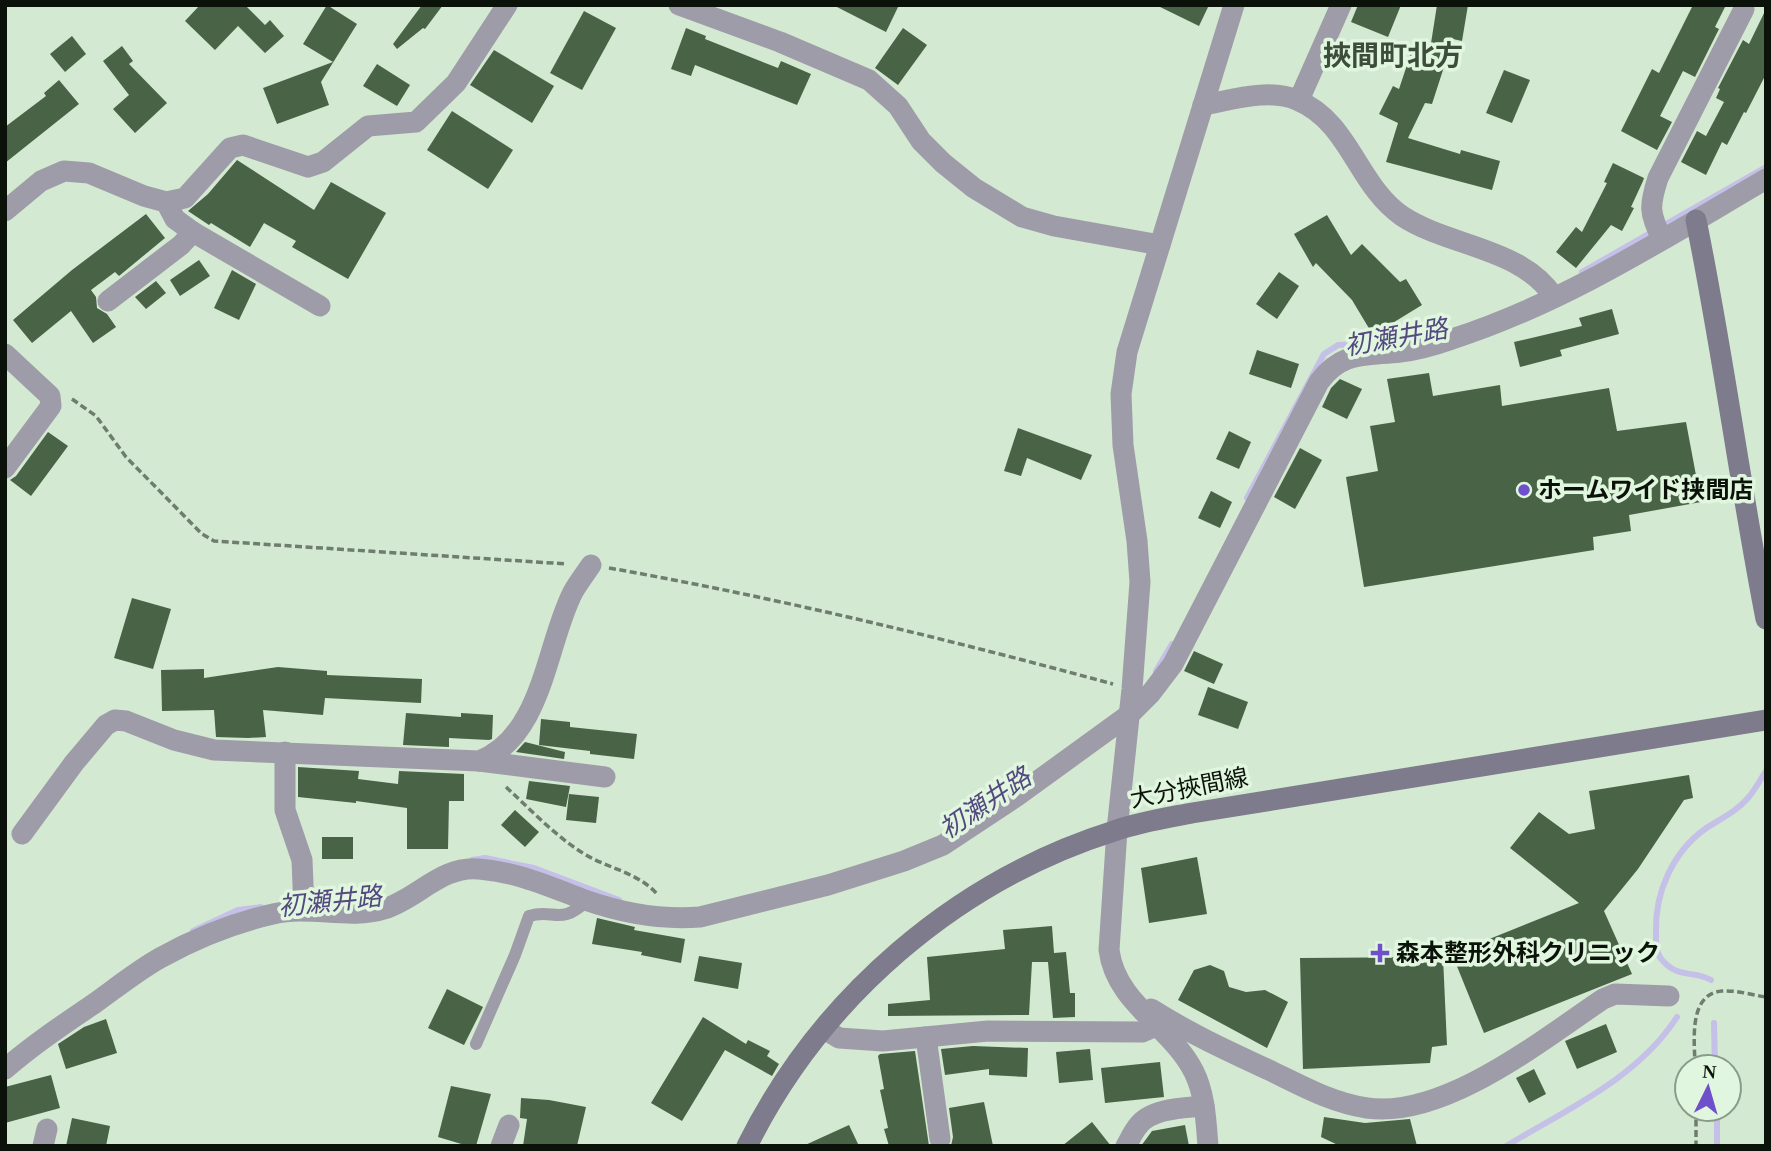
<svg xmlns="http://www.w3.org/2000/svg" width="1771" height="1151" viewBox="0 0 1771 1151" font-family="'Times New Roman','Noto Sans JP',serif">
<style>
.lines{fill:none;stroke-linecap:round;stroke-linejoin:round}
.stream{stroke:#c5c0e8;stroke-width:6}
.building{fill:#486346}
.path{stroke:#6e7d6d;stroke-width:3.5;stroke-dasharray:7 3.5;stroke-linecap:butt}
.lane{stroke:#9e9ca8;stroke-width:12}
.street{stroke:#9e9ca8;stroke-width:21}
.secondary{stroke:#7d7b8c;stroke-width:21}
.poi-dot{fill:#7050ca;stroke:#e0f6de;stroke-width:2.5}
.labels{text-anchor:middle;stroke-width:7;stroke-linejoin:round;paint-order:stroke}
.poi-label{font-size:24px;font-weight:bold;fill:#0b120a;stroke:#e0f6de;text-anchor:start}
.street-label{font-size:24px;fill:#0b120a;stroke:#e0f6de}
.water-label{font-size:26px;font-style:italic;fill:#53497f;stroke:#e0f6de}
.quarter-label{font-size:28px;font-weight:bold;fill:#3c4d3a;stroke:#e0f6de}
</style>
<rect width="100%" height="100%" fill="#d3e9d1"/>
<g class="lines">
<g class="stream">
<polyline points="1582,272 1766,167"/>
<polyline points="1247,498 1324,354 1338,345 1402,341"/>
<polyline points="1156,671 1172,644"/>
<polyline points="472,860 485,858 534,868 619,900"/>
<polyline points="193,931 238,910 261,907"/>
<path d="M1711 980C1694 970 1679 979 1663 961 1655 953 1656 942 1656 931 1655 892 1673 852 1705 829 1720 819 1736 812 1748 798 1755 790 1760 780 1766 771"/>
<polyline points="1714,1023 1715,1067"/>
<polyline points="1717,1109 1717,1146"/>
<path d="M1506 1146C1566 1110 1638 1078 1677 1017"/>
</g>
</g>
<g class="building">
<polygon points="200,5 245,5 265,25 270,20 284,36 265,53 238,26 215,50 185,21"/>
<polygon points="327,5 357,24 321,82 329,105 277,124 263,88 333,62 303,44"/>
<polygon points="422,5 443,5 425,29 423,28 397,49 393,44"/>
<polygon points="833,5 899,5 886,32"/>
<polygon points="1156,5 1209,5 1199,26"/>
<polygon points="1358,5 1401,5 1388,37 1351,22"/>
<polygon points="1437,5 1468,5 1462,41 1453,39 1432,104 1425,103 1408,138 1460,154 1461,150 1500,161 1492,190 1386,162 1398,123 1379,114 1393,86 1399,89 1412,50 1429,56"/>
<polygon points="1693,5 1726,5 1715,27 1719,29 1695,77 1683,71 1660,116 1672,122 1657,150 1621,131 1652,69 1659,73"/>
<polygon points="1766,9 1766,74 1746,113 1744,112 1727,145 1722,142 1706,175 1681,162 1697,131 1706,136 1724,102 1716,98 1720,89 1718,88 1743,40 1749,44"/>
<polygon points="584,11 616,28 582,90 550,73"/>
<polygon points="686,28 706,36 705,39 778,68 781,61 811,74 797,105 695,65 691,76 671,69"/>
<polygon points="903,28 927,45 898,85 875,68"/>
<polygon points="72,36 86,54 65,72 50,54"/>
<polygon points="122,46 133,61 129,64 167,103 135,133 113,109 129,95 103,61"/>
<polygon points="494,50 554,86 532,123 470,85"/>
<polygon points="377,64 410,85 397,106 363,86"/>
<polygon points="1504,70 1530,80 1512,123 1486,113"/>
<polygon points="59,80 79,104 5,163 5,127 46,96 44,93"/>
<polygon points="452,111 513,150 488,189 427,150"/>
<polygon points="237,160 314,210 331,182 386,213 348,279 292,247 296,241 264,223 250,247 211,223 209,225 188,211 208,194"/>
<polygon points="1613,163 1644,178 1643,181 1631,207 1634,208 1622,231 1611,225 1576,268 1556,252 1576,227 1582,232 1607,183 1604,182"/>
<polygon points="146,214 165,238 119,276 115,272 91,290 96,297 97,308 107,314 116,327 93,343 71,311 32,343 13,320 72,270"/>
<polygon points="1327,215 1351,255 1362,244 1400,282 1406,279 1422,305 1373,335 1352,300 1316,263 1313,267 1294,234"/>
<polygon points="199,260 210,276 180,296 170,280"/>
<polygon points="232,270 256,284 239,320 214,308"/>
<polygon points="1279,272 1299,286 1277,319 1256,304"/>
<polygon points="156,281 166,293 146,309 135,297"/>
<polygon points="1612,309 1619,334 1560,350 1562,356 1520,367 1514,342 1582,326 1579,318"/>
<polygon points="1257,350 1299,364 1291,388 1249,374"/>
<polygon points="1429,373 1433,396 1500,385 1502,406 1609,388 1617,431 1686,422 1701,502 1629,515 1631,531 1593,537 1594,550 1364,587 1346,477 1378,471 1370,426 1395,422 1387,379"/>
<polygon points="1340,379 1362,389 1347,419 1322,407 1331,388"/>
<polygon points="1018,428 1092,455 1081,480 1027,458 1021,476 1004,471"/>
<polygon points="1229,431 1251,442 1239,469 1216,459"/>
<polygon points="48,432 68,446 31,496 10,480 16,476"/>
<polygon points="1300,448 1322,460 1295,509 1274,497"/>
<polygon points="1211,491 1232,502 1220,528 1198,518"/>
<polygon points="132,598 171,609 153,669 114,658"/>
<polygon points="1194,651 1223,664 1214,684 1184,671"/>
<polygon points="278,667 327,671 327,675 422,679 421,703 325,698 323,715 263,710 266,737 248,738 216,737 214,710 162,711 161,670 204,669 204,678"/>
<polygon points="1208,687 1248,702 1238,729 1198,715"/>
<polygon points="406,713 461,717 461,713 493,715 492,739 489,740 449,738 449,747 403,745"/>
<polygon points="541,719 570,722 570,727 637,734 634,759 590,754 590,751 539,745"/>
<polygon points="525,742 565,752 564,759 516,752"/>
<polygon points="298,767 359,771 358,779 398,784 399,771 464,774 464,801 449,801 448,849 407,849 407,808 356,801 356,803 298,797"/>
<polygon points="1689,775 1693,798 1684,800 1638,869 1604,911 1632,974 1484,1033 1452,954 1579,903 1510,848 1539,812 1569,834 1595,829 1589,791"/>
<polygon points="529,781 570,786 566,807 526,799"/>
<polygon points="569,794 599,797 596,823 566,820"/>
<polygon points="515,810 539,832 525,847 501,825"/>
<rect x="322" y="837" width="31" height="22"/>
<polygon points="1197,857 1207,914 1149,923 1141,868"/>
<polygon points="597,918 635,927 634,930 685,939 681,963 641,955 642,952 592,944"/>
<polygon points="1052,926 1054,953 1066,952 1070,993 1075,993 1075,1017 1053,1018 1048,962 1032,962 1029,1015 888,1016 888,1004 930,1000 927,957 1005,949 1003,930"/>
<polygon points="699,956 742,963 738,989 694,981"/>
<polygon points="1443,957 1447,1045 1432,1047 1430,1063 1303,1069 1300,958"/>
<polygon points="1210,965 1224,971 1229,987 1246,992 1265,990 1288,1002 1267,1048 1178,1000 1194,970"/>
<polygon points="447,989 483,1007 464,1045 428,1028"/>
<polygon points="703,1017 746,1044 748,1040 770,1051 767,1056 779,1064 772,1076 725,1050 682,1121 651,1103"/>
<polygon points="106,1019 117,1053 66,1069 58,1044 84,1027"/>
<polygon points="1606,1024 1617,1052 1577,1069 1565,1041"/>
<polygon points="973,1046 1028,1048 1027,1077 989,1075 989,1069 945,1075 941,1049"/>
<polygon points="1090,1049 1093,1080 1059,1083 1056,1052"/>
<polygon points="915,1051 929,1146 889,1146 884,1129 888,1128 880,1090 884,1089 878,1056 880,1054"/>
<polygon points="1160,1062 1164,1097 1105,1103 1101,1068"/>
<polygon points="1534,1069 1546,1094 1529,1103 1516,1078"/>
<polygon points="51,1075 60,1108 5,1123 5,1087"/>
<polygon points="451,1086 491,1094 476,1146 468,1146 438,1137"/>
<polygon points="521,1098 549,1100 586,1107 577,1146 523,1146 527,1119 520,1118"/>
<polygon points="984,1102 993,1146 951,1146 953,1137 949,1108"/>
<polygon points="1324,1117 1365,1123 1410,1119 1417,1146 1340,1146 1321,1137"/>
<polygon points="72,1118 110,1126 106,1146 66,1146"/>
<polygon points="1092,1122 1111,1146 1062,1146"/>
<polygon points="849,1125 859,1146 803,1146"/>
<polygon points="1185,1125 1189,1146 1141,1146 1152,1131"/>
</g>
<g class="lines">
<g class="path">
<polyline points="72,399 96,416 126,457 202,534 214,541 567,564"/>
<path d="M609 568C779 598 947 639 1113 684"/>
<path d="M506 787C531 810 556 837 586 855 610 869 639 873 658 895"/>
<path d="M1695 1067C1695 1044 1687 994 1722 991 1736 990 1752 995 1766 997"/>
<polyline points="1696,1109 1696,1146"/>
</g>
<path class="lane" d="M476 1044 515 955 529 916C555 908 559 927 588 900"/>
<g class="street">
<polyline points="679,5 780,42 869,80 898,106 921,141 943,163 974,188 1022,217 1054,226 1160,245"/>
<polyline points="1299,100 1341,5"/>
<path d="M1203 105C1232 100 1268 88 1297 100 1350 122 1357 185 1402 216 1449 247 1521 247 1554 297"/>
<polyline points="166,202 175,219 193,232 320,306"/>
<polyline points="5,211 41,181 64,171 89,173 144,196 166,202 185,198 230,148 243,145 308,167 323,162 368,126 416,122 456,83 507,5"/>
<path d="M1662 239C1649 213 1649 206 1658 178L1744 9"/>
<polyline points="108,301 181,245 193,232"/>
<polyline points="5,354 50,396 51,406 5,468"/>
<polyline points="285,752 285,810 302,860 304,910"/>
<polyline points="479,761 605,777"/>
<path d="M22 834 74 763 106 725 115 720 126 721 174 740 214 750 479 761C543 737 546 644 573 592 578 583 585 574 591 565"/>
<path d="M1151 1009C1189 1033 1228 1051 1269 1070 1300 1085 1332 1103 1367 1108 1444 1119 1542 1040 1603 999L1615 994 1669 996"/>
<polyline points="824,1029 839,1038 883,1041 988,1031 1142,1032 1156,1026"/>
<polyline points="926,1037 940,1139"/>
<path d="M5 1069C34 1044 64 1024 95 1003 116 988 137 971 160 958 196 938 233 923 273 914 310 905 348 920 384 909 417 899 442 865 479 869 518 872 550 887 585 900 622 913 661 920 700 917L828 885 904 861 943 845 1017 796 1130 714 1151 693 1173 664 1319 382C1342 351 1365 356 1400 352 1418 350 1435 345 1452 339 1564 303 1665 238 1766 179"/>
<polyline points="43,1146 47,1129"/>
<polyline points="501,1146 509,1125"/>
<path d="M1126 1146C1130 1139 1133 1132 1138 1126 1151 1108 1184 1108 1204 1106"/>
<path d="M1208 1146C1206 1121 1205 1094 1194 1072 1171 1026 1116 1004 1109 950L1117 830 1132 689 1140 582 1137 541 1123 445 1121 394 1127 352 1234 5"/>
</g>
<g class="secondary">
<path d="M1696 220C1723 352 1740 486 1766 619"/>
<path d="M747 1146C821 997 956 881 1114 831 1140 822 1166 818 1192 813L1766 720"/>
</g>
</g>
<g class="poi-dot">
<circle cx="1524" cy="490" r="7"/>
<path d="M1376.5 942.5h7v7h7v7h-7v7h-7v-7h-7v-7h7z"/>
</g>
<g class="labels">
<g class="poi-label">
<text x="1538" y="498">ホームワイド挟間店</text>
<text x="1396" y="961">森本整形外科クリニック</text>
</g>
<g class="street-label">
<text transform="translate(1189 788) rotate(-11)" y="8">大分挾間線</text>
</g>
<g class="water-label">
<text transform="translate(1396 337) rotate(-10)" y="9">初瀬井路</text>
<text transform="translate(985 803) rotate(-34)" y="9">初瀬井路</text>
<text transform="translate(330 901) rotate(-6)" y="9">初瀬井路</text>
</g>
<g class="quarter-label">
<text x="1393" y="65">挾間町北方</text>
</g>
</g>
<rect width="1771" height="1151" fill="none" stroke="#0b120a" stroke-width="14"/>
<g transform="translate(1708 1088) rotate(5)"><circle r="33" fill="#e0f6de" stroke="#8b9b89" stroke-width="2"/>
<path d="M0-5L12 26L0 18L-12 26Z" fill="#7050ca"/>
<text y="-10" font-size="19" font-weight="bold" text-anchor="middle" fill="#0b120a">N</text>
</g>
</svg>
